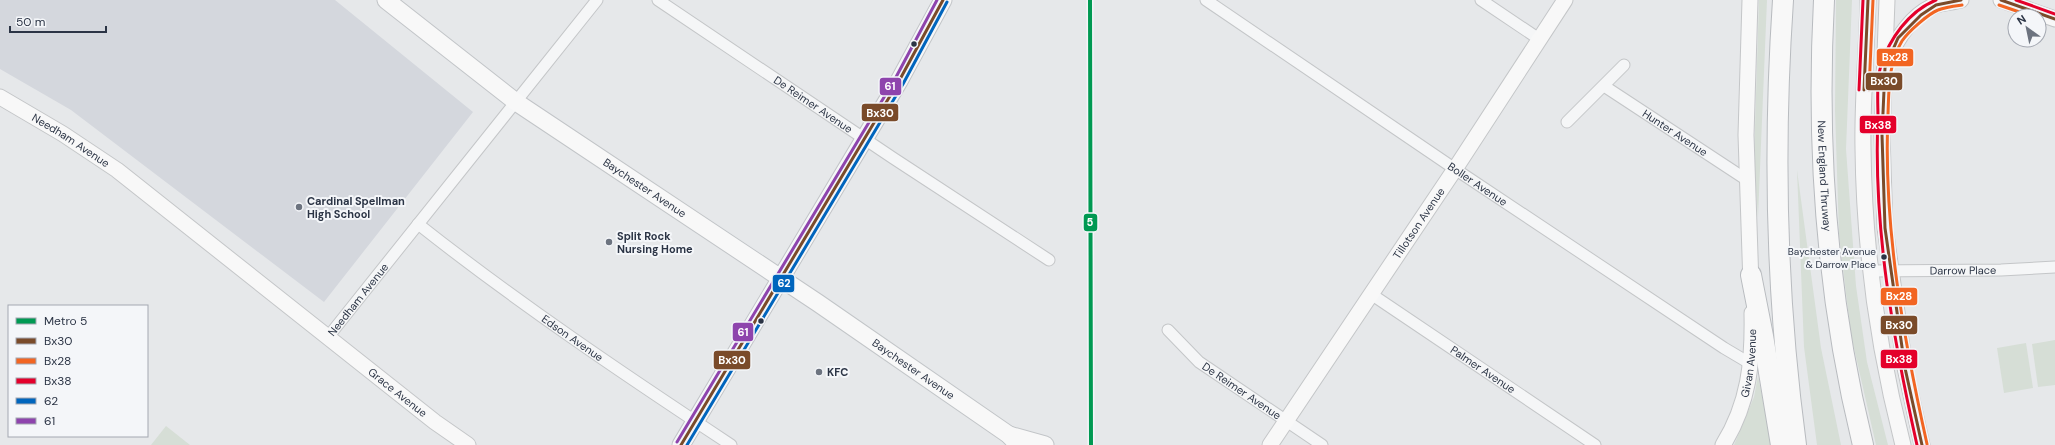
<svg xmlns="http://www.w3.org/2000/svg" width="2055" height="445" viewBox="0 0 2055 445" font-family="'DM Sans',sans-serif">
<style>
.built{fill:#d4d7dd}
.green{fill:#d6ded6}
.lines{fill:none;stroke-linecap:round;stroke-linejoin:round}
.street-casing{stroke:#c4c6c8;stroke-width:13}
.secondary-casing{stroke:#c4c6c8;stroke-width:17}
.primary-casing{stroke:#c2c5c8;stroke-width:19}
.highway-casing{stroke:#b8bbbf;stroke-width:22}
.street{stroke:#f5f6f7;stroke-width:11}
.secondary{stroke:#f8f8f8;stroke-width:15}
.primary{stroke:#f8f8f8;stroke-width:17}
.highway{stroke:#f8f8f8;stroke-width:20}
.bus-1-casing{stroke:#f4f6f9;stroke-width:6}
.bus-2-casing{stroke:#f4f6f9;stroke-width:6}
.bus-3-casing{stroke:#f4f6f9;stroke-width:6}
.bus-4-casing{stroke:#f4f6f9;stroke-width:6}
.bus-5-casing{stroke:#f4f6f9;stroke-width:6}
.bus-1{stroke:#7a4b2a;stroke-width:3}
.bus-2{stroke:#f26522;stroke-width:3}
.bus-3{stroke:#e4002b;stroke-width:3}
.bus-4{stroke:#0065bd;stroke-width:3}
.bus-5{stroke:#8e44ad;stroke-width:3}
.metro-1-casing{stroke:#f4f6f9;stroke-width:7}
.metro-1{stroke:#009952;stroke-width:4}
.bus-dot{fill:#2b3445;stroke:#f4f6f9;stroke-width:1.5}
.poi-dot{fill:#6c737f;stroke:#f4f6f9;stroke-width:1.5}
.labels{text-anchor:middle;stroke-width:4;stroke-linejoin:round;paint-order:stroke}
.bus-label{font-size:10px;fill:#2b3445;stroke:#f4f6f9;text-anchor:end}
.street-label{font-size:11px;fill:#2b3445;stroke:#f4f6f9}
.poi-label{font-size:11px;font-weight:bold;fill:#2b3445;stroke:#f4f6f9;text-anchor:start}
.line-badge{stroke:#f4f6f9;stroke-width:1.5}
.badge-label{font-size:11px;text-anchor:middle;font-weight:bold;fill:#fff}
</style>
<rect width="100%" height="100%" fill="#e6e8ea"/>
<polygon class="built" points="0,0 335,0 473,112 324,302 71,110 0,69"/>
<g class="green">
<polygon points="1759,0 1767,0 1758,217 1754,159"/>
<polygon points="1836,0 1852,0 1846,149 1856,286 1867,362 1888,445 1876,445 1851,335 1839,235 1835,110"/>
<polygon points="1797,170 1821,348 1841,445 1817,445 1804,347"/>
<polygon points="2055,340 2055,385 2038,387 2032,344"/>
<polygon points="2026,343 2033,388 2004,393 1997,348"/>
<polygon points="1758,376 1772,445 1734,445 1754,397"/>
<polygon points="166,426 190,445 151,445"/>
</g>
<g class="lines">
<g class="street-casing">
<g id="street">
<path id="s1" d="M658 0 893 158 1049 260"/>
<path id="s2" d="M1206 0 1455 169 1724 348 1751 364"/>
<polyline points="1481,0 1539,39"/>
<path id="s3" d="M1604 86 1747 180"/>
<polyline points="1567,122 1624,65"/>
<path id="s4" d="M418 224C518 303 625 375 731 445"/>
<path id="s5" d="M1870 271 2001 270 2055 267"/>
<path id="s6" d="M1371 294 1595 445"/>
<path id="s7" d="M1168 330 1199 362 1322 445"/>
<path id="s8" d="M328 337 597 0"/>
</g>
</g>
<g class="secondary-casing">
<g id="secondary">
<polyline points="1750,0 1746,135 1751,285"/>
<path d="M1868 0C1867 49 1862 99 1863 148 1864 249 1878 348 1903 445"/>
<polyline points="1887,0 1882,135 1885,228 1905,368 1922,445"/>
<polyline points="2001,0 2055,19"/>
<path d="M1888 60C1897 38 1913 13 1936 5 1944 3 1953 2 1961 0"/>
<path id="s9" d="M0 97 63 134 117 170 435 422 468 445"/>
<path id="s10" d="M1270 445 1455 169 1565 0"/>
<path id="s11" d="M1723 445C1749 403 1753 362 1752 313"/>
</g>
</g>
<g class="primary-casing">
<g id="primary">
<path id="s12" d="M386 0 516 102 818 303 1009 435 1018 445"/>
<polyline points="1009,435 1045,445"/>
<polyline points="681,445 899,81 943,0"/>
</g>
</g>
<g class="highway-casing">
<g id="highway">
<path d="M1783 0C1773 148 1776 297 1796 445"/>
<path id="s13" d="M1824 0C1816 150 1827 299 1863 445"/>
<polyline points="1751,275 1763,336 1781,445"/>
</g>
</g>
<use href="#street" class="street"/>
<use href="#secondary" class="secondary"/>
<use href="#primary" class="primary"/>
<use href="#highway" class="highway"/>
<g class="bus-1-casing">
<g id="bus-1">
<polyline points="2001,0 2055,19"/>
<polyline points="1864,90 1868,0"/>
<polyline points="681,445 899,81 943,0"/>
<polyline points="1922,445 1905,368 1885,228 1882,135 1885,68 1898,38 1921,15 1936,5 1961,0"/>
</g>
</g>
<g class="bus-2-casing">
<g id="bus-2">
<polyline points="1999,5 2031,16"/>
<polyline points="1869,90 1873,0"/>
<path d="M1927 444C1903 336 1883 225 1888 114 1889 89 1888 64 1902 41 1908 32 1928 14 1938 10 1945 7 1954 6 1962 5"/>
</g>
</g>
<g class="bus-3-casing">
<g id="bus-3">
<polyline points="2016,0 2055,14"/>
<polyline points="1859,90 1863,0"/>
<path d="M1917 445C1893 338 1873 227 1878 117 1878 103 1876 79 1881 66 1889 39 1909 11 1936 0"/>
</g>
</g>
<g class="bus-4-casing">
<polyline id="bus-4" points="687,445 903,84 947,2"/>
</g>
<g class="bus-5-casing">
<polyline id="bus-5" points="677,442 895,79 937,0"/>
</g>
<use href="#bus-1" class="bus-1"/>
<use href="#bus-2" class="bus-2"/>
<use href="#bus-3" class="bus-3"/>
<use href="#bus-4" class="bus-4"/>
<use href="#bus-5" class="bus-5"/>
<g class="metro-1-casing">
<polyline id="metro-1" points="1090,0 1091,445"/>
</g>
<use href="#metro-1" class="metro-1"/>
</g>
<g class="bus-dot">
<circle cx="914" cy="44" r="3.5"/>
<circle cx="1884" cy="257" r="3.5"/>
<circle cx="761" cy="321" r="3.5"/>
</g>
<g class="poi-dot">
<circle cx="299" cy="207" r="4"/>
<circle cx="609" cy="242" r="4"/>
<circle cx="819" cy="372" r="4"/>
</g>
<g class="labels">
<g class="bus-label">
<text x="1876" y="255">Baychester Avenue<tspan x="1876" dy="13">&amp; Darrow Place</tspan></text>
</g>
<g class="street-label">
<text dy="4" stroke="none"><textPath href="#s1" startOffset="187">De Reimer Avenue</textPath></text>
<text dy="4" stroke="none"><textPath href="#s3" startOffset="85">Hunter Avenue</textPath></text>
<text dy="4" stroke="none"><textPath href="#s9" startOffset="83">Needham Avenue</textPath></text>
<text dy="4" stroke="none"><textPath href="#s13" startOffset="176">New England Thruway</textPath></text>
<text dy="4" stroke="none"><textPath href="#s2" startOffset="328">Boller Avenue</textPath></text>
<text dy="4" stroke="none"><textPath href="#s12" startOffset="320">Baychester Avenue</textPath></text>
<text dy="4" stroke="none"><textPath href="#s10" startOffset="267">Tillotson Avenue</textPath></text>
<text dy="4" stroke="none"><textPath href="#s5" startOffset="93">Darrow Place</textPath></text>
<text dy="4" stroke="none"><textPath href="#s8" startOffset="48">Needham Avenue</textPath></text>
<text dy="4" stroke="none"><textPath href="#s4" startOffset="192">Edson Avenue</textPath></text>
<text dy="4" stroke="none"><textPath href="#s11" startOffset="87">Givan Avenue</textPath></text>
<text dy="4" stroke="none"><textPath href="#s12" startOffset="644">Baychester Avenue</textPath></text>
<text dy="4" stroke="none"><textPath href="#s6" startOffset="135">Palmer Avenue</textPath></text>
<text dy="4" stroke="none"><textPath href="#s7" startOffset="96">De Reimer Avenue</textPath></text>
<text dy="4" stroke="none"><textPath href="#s9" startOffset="496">Grace Avenue</textPath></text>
</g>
<g class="poi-label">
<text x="307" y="205">Cardinal Spellman<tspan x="307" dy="13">High School</tspan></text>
<text x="617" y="240">Split Rock<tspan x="617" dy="13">Nursing Home</tspan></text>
<text x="827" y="376">KFC</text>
</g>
</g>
<g class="line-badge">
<rect x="1876" y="48" width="38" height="19" rx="4" fill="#f26522"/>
<rect x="1865" y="72" width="38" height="19" rx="4" fill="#7a4b2a"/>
<rect x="879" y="77" width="23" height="19" rx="4" fill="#8e44ad"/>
<rect x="861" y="103" width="38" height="19" rx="4" fill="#7a4b2a"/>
<rect x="1859" y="115" width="38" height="19" rx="4" fill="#e4002b"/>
<rect x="1083" y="213" width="15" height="19" rx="4" fill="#009952"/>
<rect x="772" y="274" width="23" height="19" rx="4" fill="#0065bd"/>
<rect x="1880" y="287" width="38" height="19" rx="4" fill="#f26522"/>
<rect x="1880" y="315" width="38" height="20" rx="4" fill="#7a4b2a"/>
<rect x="732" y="322" width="22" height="20" rx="4" fill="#8e44ad"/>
<rect x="1880" y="349" width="38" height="20" rx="4" fill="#e4002b"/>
<rect x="713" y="350" width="38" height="20" rx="4" fill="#7a4b2a"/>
</g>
<g class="badge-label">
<text x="1895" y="61">Bx28</text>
<text x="1884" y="85">Bx30</text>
<text x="890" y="90">61</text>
<text x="880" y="117">Bx30</text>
<text x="1878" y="129">Bx38</text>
<text x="1090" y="226">5</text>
<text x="784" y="287">62</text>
<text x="1899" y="300">Bx28</text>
<text x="1899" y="329">Bx30</text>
<text x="743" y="336">61</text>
<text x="1899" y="363">Bx38</text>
<text x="732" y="364">Bx30</text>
</g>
<rect x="8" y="305" width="140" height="132" fill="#f4f6f9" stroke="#a4a8b1"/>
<rect x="16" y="318" width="20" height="6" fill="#009952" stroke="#a4a8b1"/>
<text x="44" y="325" font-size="12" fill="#2b3445">Metro 5</text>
<rect x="16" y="338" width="20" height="6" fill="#7a4b2a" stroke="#a4a8b1"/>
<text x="44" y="345" font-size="12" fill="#2b3445">Bx30</text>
<rect x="16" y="358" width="20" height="6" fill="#f26522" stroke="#a4a8b1"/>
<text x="44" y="365" font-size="12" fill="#2b3445">Bx28</text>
<rect x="16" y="378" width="20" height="6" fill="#e4002b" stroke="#a4a8b1"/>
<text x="44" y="385" font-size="12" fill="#2b3445">Bx38</text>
<rect x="16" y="398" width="20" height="6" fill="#0065bd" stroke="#a4a8b1"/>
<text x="44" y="405" font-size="12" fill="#2b3445">62</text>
<rect x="16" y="418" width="20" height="6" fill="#8e44ad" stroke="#a4a8b1"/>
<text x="44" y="425" font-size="12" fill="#2b3445">61</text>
<g transform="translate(2027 28) rotate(327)"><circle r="19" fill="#f4f6f9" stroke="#a4a8b1"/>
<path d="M0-3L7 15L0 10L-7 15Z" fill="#6c737f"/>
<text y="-6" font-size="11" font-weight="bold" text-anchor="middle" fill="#2b3445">N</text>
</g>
<path d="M10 26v6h96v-6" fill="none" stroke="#2b3445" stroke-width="2"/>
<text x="16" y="26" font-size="12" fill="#2b3445" stroke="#f4f6f9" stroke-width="3" paint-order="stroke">50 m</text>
</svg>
